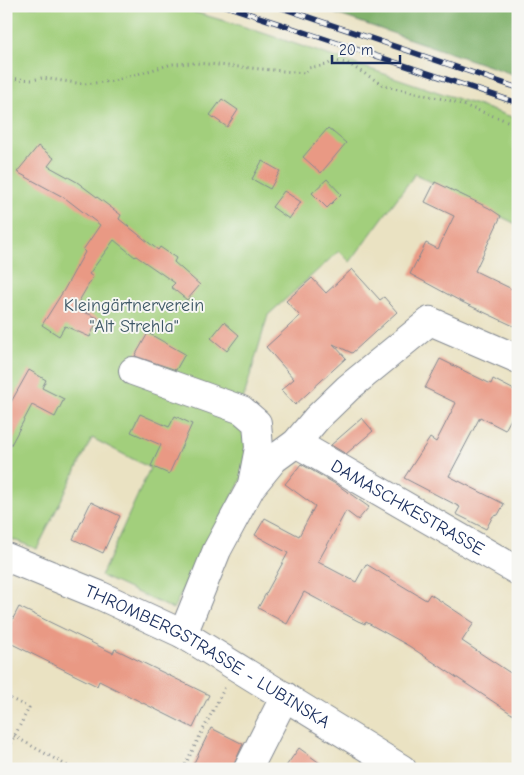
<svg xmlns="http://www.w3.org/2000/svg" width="524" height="775" viewBox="0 0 524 775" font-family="'Comic Neue',sans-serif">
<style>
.green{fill:#a2cf7c;stroke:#5e7f6d}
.forest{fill:#81b26c;stroke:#4e7065}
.building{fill:#e99984}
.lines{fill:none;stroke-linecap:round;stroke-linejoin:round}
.minor-casing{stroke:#828890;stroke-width:30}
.path{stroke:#828890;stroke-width:3;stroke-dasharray:1 4;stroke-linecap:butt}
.minor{stroke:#fff;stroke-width:28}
.rail-casing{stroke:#1b2f5e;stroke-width:5.5}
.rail{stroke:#f6f6f2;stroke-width:4;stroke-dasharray:11;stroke-linecap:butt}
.labels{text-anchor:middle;stroke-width:4;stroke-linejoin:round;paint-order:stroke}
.park-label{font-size:18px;fill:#3d5766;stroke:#f6f6f2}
.street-label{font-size:18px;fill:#1b2f5e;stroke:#f6f6f2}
</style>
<rect width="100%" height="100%" fill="#f6f6f2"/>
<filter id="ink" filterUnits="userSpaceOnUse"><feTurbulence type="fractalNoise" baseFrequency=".02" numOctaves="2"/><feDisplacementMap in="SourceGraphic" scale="10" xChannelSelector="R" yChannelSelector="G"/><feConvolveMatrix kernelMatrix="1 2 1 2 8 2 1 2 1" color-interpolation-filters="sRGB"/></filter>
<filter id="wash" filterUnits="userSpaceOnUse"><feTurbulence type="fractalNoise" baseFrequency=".0096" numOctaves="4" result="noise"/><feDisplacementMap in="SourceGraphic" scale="20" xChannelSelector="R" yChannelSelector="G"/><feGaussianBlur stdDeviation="1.12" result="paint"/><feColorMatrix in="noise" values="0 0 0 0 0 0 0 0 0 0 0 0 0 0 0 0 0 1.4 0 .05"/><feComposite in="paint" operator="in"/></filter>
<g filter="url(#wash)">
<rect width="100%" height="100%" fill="#eae2c2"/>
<polygon class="green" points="6,6 173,6 242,26 518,119 518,225 415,174 350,262 339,251 268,315 235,427 247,431 244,475 173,609 101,576 150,468 92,438 37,549 6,537"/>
<polygon class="forest" points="313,6 518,6 518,76"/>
<g id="blocks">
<g class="building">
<polygon points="222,99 238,110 227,127 210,115"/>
<polygon points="328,128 346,143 321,173 303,157"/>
<polygon points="38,146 54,158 48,166 77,182 121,215 119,219 158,250 160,247 176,258 174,262 200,285 187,300 171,287 175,283 136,256 135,257 114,240 89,274 93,277 75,308 98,318 90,337 65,326 59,336 42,325 64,290 85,252 83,250 100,225 65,198 17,172"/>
<polygon points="262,161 280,171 270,189 252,179"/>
<polygon points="327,179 341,194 327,208 312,193"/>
<polygon points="435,182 489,208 501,216 475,271 518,292 518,328 462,302 410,274 426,243 438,249 454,216 425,202"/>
<polygon points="284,191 301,202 289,219 272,207"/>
<polygon points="352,269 380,300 384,297 397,312 352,353 333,344 346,358 295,405 281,390 294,379 266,347 300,316 286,301 312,278 326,293"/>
<polygon points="224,322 239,335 227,351 211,338"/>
<polygon points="148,333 185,354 176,370 135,356"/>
<polygon points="440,359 491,384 493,379 518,392 518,406 505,430 480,417 449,476 504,504 498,515 493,516 486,529 456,514 460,507 404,478 430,438 436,442 456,403 425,388"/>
<polygon points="29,370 46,380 42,388 64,399 55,417 32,405 6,454 6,411"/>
<polygon points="140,414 169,427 175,416 192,424 169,474 151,466 161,445 131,432"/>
<polygon points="362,418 373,431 346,454 331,445"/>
<polygon points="301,464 339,486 369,507 358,520 346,511 318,562 356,582 366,564 426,600 430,594 474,623 462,641 518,678 518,718 409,646 366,622 365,624 358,621 304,592 287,624 258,608 288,553 255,535 265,518 299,536 315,506 285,484"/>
<polygon points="91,502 120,516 103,553 73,539"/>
<polygon points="19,607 113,653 115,649 209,695 193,728 99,681 97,686 6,641 6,632"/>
<polygon points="211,728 243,744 232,769 191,769"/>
<polygon points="299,748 328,769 284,769"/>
</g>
</g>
</g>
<g filter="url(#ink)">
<use href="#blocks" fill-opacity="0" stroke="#828890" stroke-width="1"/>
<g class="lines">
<g class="minor-casing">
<g id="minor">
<polyline points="133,371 242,410 257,423 259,448 252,484"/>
<path id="s1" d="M296 443 518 571"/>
<path id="s2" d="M6 557 99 595 183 634 402 769"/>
<polyline points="183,634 217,550 251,487 274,459 296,443 317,418 348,388 430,321 518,359"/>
<polyline points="248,769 285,696"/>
</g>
</g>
<g class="path">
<polyline points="6,78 32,80 42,78 84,84 114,81 172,64 196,63 305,73 308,68 327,65 333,61 347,63 385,86 452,101 510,122 518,122"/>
<polyline points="6,696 29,708 6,752"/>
<polyline points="14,736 73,769"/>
<polyline points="183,769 225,687"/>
</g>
<use href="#minor" class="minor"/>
<g class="rail-casing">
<g id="rail">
<polyline points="226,6 518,103"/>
<polyline points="276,6 518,88"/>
</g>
</g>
<use href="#rail" class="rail"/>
</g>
</g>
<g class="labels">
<g class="park-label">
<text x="134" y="311">Kleingärtnerverein<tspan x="134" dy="21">"Alt Strehla"</tspan></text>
</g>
<g class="street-label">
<text dy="6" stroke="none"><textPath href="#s1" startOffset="129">DAMASCHKESTRASSE</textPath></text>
<text dy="6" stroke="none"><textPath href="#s2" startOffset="225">THROMBERGSTRASSE - LUBINSKA</textPath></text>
</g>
</g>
<rect width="524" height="775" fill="none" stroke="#f6f6f2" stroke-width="25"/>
<path d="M332 55v8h68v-8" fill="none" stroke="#1b2f5e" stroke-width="2.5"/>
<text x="339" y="55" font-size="15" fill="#1b2f5e" stroke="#f6f6f2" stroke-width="4" paint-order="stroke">20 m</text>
</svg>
